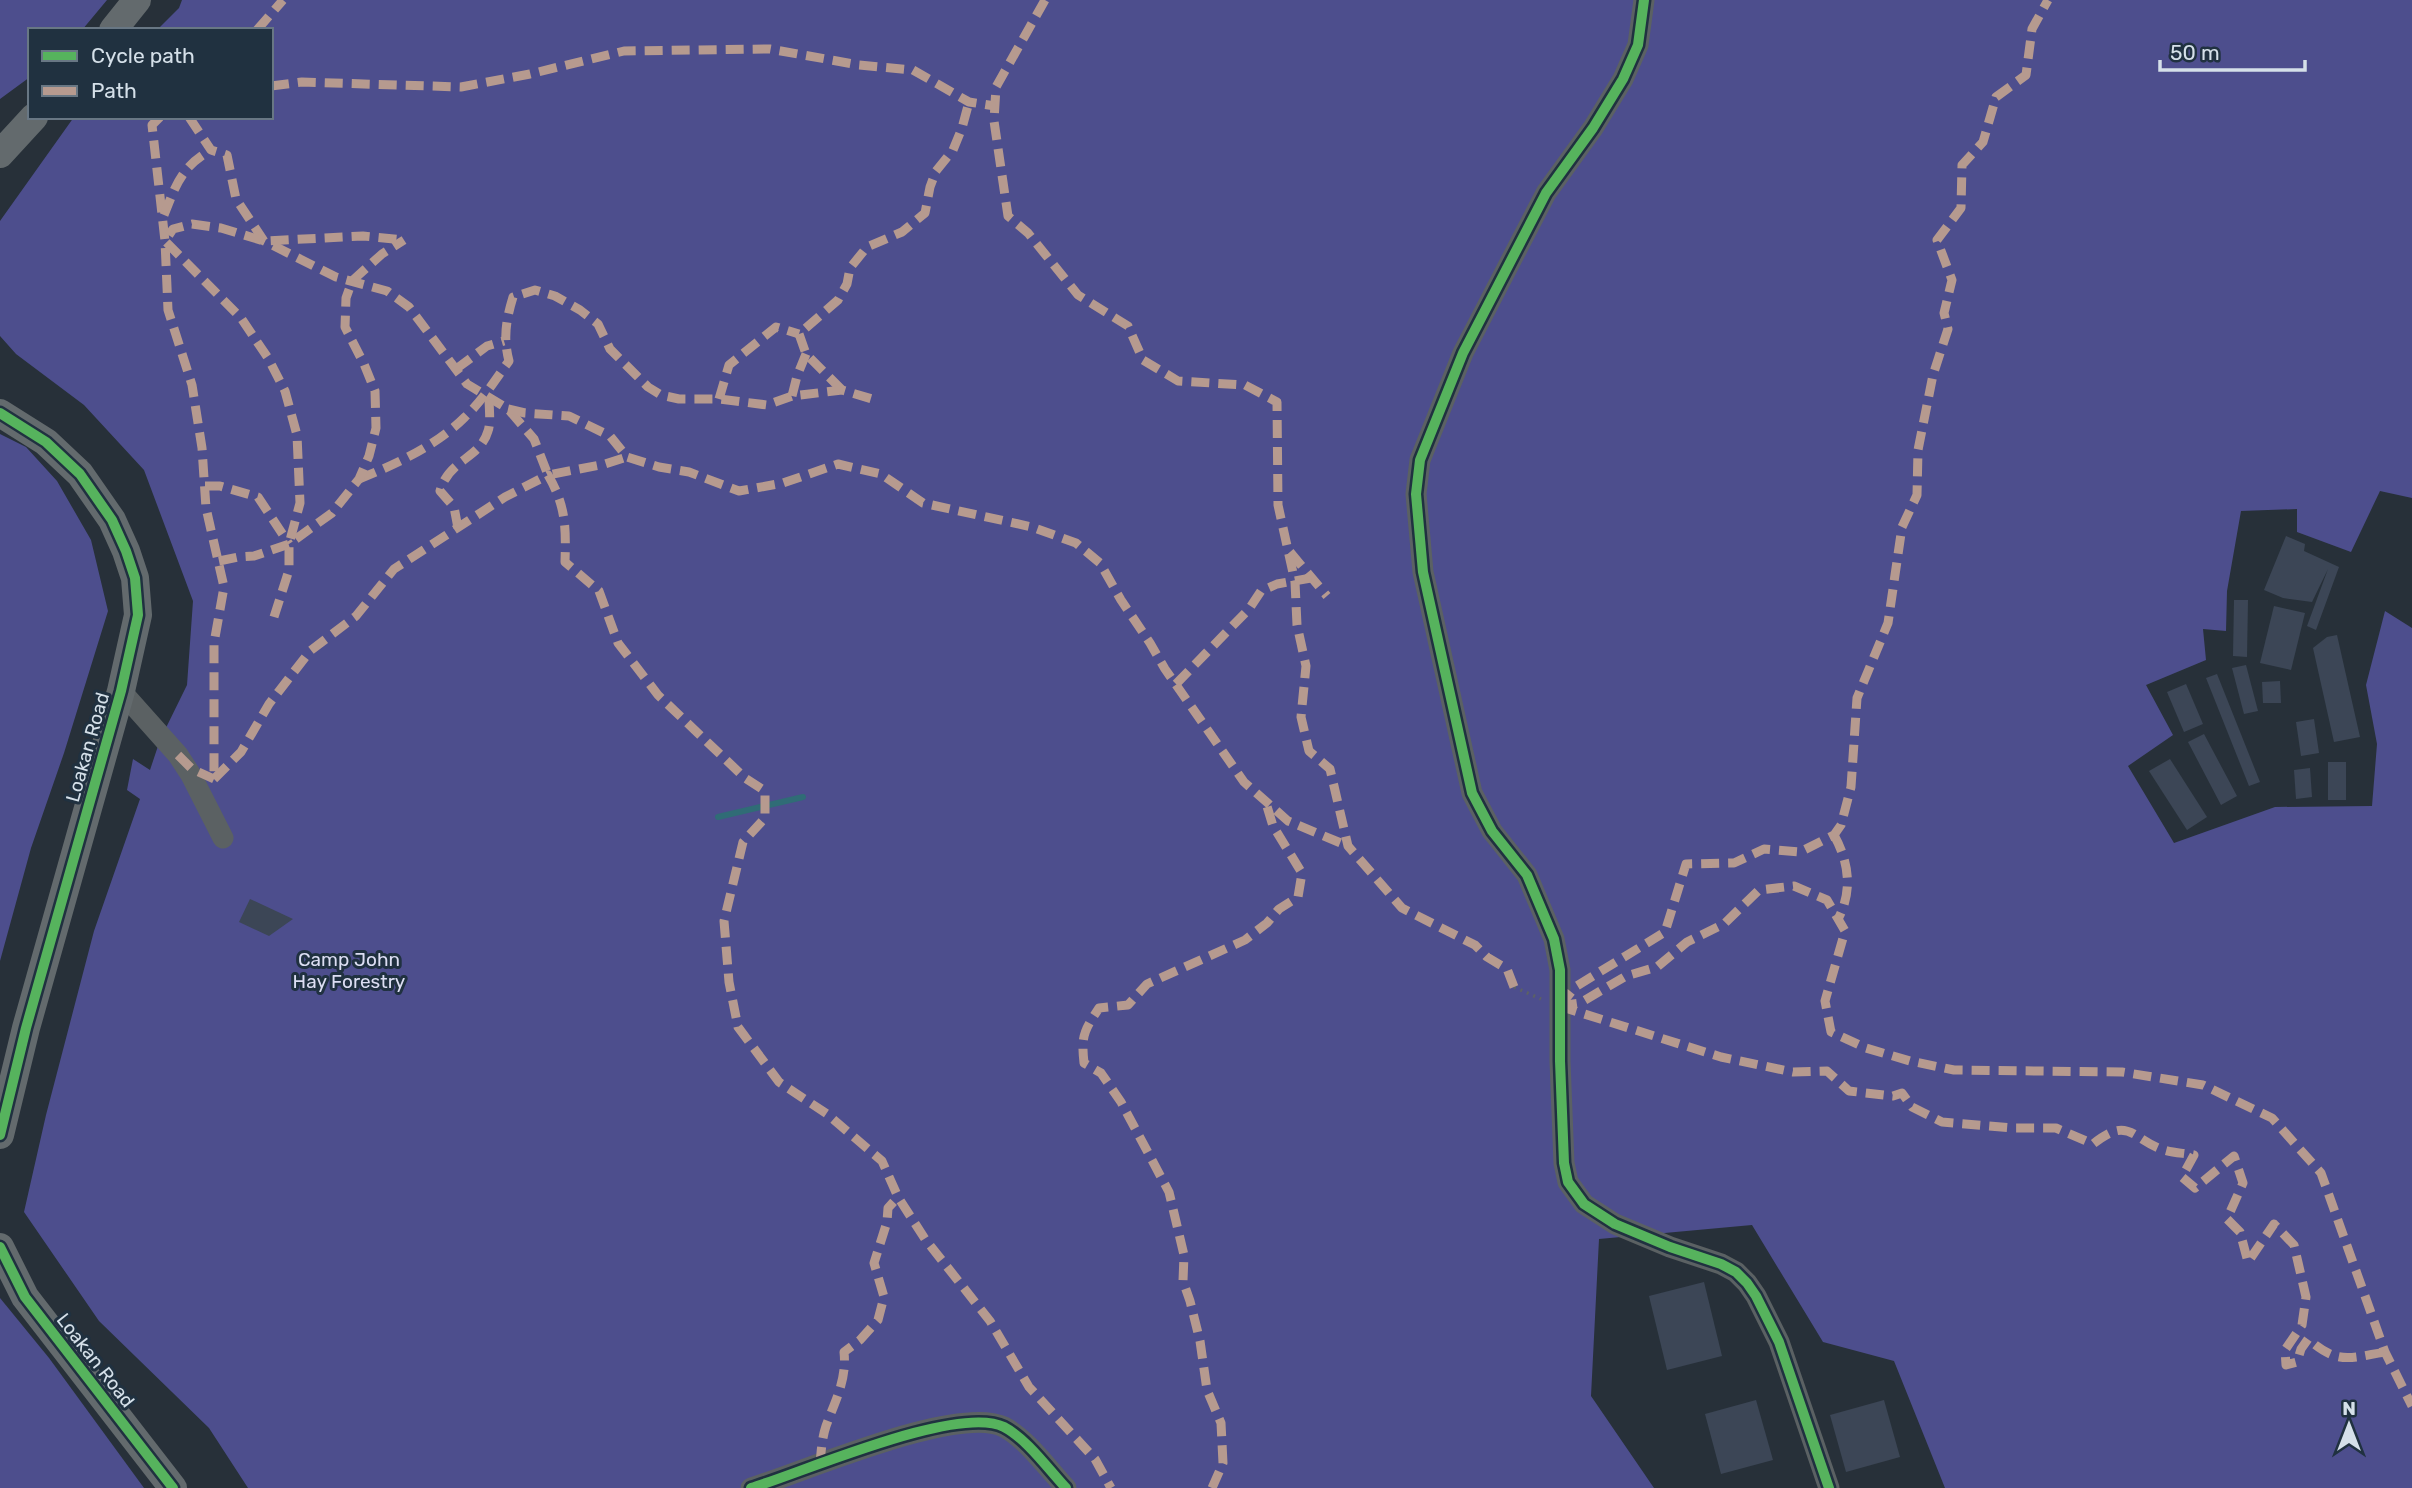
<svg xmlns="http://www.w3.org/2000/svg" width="2412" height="1488" viewBox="0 0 2412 1488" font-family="Rubik,sans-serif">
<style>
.forest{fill:#4d4e8d}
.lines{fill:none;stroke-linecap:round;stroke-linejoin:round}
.stream{stroke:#306c76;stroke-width:6}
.building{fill:#3c4656}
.path{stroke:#5c6165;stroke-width:3.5;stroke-dasharray:2 5;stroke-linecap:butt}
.minor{stroke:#5b6163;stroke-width:21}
.major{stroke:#636a6d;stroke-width:28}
.quiet{stroke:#b69a8f;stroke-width:9;stroke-dasharray:18 9;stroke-linecap:butt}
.cycleway-casing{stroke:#203140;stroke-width:15}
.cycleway{stroke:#56b35d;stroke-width:10}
.labels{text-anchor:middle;stroke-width:6;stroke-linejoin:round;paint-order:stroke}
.street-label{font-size:19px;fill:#d5e0e9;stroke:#203140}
.park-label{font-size:19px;fill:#dcdef3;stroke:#203140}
</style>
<rect width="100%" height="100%" fill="#273039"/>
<g class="forest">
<polygon points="0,0 107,0 82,30 30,30 30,77 0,99"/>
<polygon points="182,0 2412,0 2412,498 2380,491 2351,552 2297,532 2297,509 2241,511 2227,591 2226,631 2203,629 2206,660 2146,685 2173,735 2128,766 2174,843 2275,807 2372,806 2377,744 2366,685 2385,611 2412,628 2412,1488 1945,1488 1894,1361 1823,1342 1752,1225 1599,1239 1591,1396 1654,1488 248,1488 209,1428 99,1321 24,1212 46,1115 94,931 140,799 127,790 133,759 150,770 160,740 187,685 193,601 144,470 84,405 16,354 0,336 0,221 74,117 271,117 271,30 157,30 179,8"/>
<polygon points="0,434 26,447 57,481 91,540 108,611 64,753 31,848 0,961"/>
<polygon points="0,1298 49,1358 144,1488 0,1488"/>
</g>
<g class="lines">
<polyline class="stream" points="718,817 803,797"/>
</g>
<g class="building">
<polygon points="2286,536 2305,544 2304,551 2339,567 2316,630 2307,626 2328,569 2312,602 2283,598 2264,590"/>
<polygon points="2234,600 2248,600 2247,657 2233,656"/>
<polygon points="2274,606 2305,613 2291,670 2260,663"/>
<polygon points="2337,635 2360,737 2334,742 2313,648 2327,637"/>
<polygon points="2246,665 2258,711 2244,714 2232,668"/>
<polygon points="2217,674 2260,782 2249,786 2206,678"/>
<polygon points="2280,681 2281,703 2263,703 2262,682"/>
<polygon points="2186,684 2203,724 2184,732 2167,692"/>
<polygon points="2314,719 2319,753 2301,756 2296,722"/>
<polygon points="2204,734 2237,796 2221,805 2188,742"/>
<polygon points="2170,759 2207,817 2187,830 2149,771"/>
<rect x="2328" y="762" width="18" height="38"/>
<polygon points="2310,768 2312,797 2296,799 2294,770"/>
<polygon points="250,899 293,919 269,936 239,922"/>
<polygon points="1704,1282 1722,1356 1667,1370 1649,1296"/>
<polygon points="1756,1400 1773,1460 1721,1474 1705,1414"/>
<polygon points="1884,1400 1900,1457 1846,1472 1830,1415"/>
</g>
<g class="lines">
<polyline class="path" points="1514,987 1541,999"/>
<g class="minor">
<polyline points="1644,0 1638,45 1623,79 1593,128 1546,193 1463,353 1420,460 1416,494 1423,572 1472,793 1492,831 1527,875 1554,939 1560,970 1560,1061 1564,1163 1568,1182 1584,1204 1615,1224 1670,1247 1721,1264 1736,1272 1747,1283 1756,1296 1779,1342 1829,1488"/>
<polyline points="121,691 178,755 191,775 223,838"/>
<path d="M751 1488C804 1472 958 1404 1004 1427 1027 1439 1049 1470 1066 1488"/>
</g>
<g class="major">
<polyline points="113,30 137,0"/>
<polyline points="0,154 34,117"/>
<polyline points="0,413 46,442 80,474 112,520 126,551 135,578 138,615 121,691 26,1028 0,1135"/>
<polyline points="0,1247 25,1297 173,1488"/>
</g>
<g class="quiet">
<polyline points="1045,0 996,87 994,121 1008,216 1028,233 1078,295 1128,326 1143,360 1178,381 1245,385 1277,402 1278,505 1295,582 1297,625 1306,666 1301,717 1309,751 1330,769 1348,846 1402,908 1475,945 1487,957 1507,969 1514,987"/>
<polyline points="257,30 283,0"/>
<polyline points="271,86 302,82 461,87 530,74 624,51 770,49 859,65 913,70 969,102 995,106"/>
<polyline points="160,117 152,125 165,241 168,310 192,385 202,448 206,508 224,587 214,643 214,779"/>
<polyline points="189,117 211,150 227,155 236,199 264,241 336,277 387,291 409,307 467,384 508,409 534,439 548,475 605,464 627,457"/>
<path d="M164 215C176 185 181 167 211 150"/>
<polyline points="456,369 487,346 504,341"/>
<polyline points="842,390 806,354 799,334 838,300 847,284 850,268 867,247 902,232 925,213 930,187 936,171 953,150 962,128 969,102"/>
<polyline points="792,396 797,376 806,354"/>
<polyline points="719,399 729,365 776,327 799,334"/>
<polyline points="508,409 525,413 569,416 610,436 627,457 659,467 689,472 739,491 783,483 838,464 881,474 923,503 1032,527 1076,543 1100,563 1121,600 1150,643 1165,669 1244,782 1288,821 1348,846"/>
<path d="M359 479C396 464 436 446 465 417 482 401 495 380 509 361 503 338 506 320 513 297L535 290 555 296 580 310 598 324 610 349 648 387 661 395 679 399H719L767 405 792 396 842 390 872 399"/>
<polyline points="205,486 220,486 258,497 289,544"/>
<path d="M458 528 454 507 440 491C449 459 480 459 488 431 491 424 489 406 489 398"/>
<polyline points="1290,552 1327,596"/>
<polyline points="219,561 238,557 254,556 289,544 332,513 359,479 369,456 376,428 375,391 364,364 345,327 346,298 352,281 382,254 404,240"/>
<polyline points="274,617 289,570 289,544 300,503 297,435 285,391 268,358 241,318 165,241 173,229 192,224 221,228 264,241 363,236 404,240"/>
<polyline points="1176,684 1249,609 1261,591 1277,584 1311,578"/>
<polyline points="178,755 192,769 214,779"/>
<path d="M214 779 241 752 269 704 310 651 356 616 394 569 505 497 548 475C566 506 566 527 565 562L599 591 618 643 658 695 745 778 765 791V818L743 842 724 921 729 982 738 1027 779 1082 827 1114 882 1161 898 1197 925 1239 990 1321 1029 1387 1095 1459 1111 1488"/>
<path d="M1834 835C1849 862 1853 891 1838 919"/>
<polyline points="1559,1006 1580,1003 1626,976 1657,967 1687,942 1724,924 1759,890 1794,886 1827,900 1845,931 1825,1001 1831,1032 1866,1048 1910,1061 1954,1070 2122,1072 2203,1085 2272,1118 2321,1173 2385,1352 2412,1406"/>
<path d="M1559 1006 1721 1057 1793 1072 1827 1071 1849 1091 1893 1096 1902 1093 1912 1107 1942 1122 2014 1128H2056L2093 1144C2129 1116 2130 1137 2161 1149 2171 1153 2184 1153 2194 1155L2182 1177 2195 1188 2234 1156 2243 1183 2227 1219 2240 1232 2248 1262 2274 1224 2294 1245 2306 1297 2302 1325 2285 1350 2286 1365 2297 1362 2301 1349 2308 1339C2338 1365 2349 1358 2385 1352"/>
<polyline points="1560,1006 1575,987 1665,932 1686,864 1734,863 1764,849 1800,852 1834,835 1841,825 1851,787 1857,698 1888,623 1902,527 1917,495 1918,450 1933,375 1948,329 1944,313 1952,280 1937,240 1961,208 1962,165 1983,142 1996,97 2026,75 2032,29 2048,0"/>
<path d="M820 1465C821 1452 822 1438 826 1426 835 1401 847 1380 844 1352L860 1340 878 1320 884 1297 874 1263 887 1222 888 1208 898 1197"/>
<path d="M1212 1488 1223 1463 1221 1423 1207 1390 1200 1341 1190 1301 1183 1281 1184 1255 1169 1192 1121 1102 1101 1073 1084 1063C1081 1035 1084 1031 1099 1008L1128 1005 1147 984 1245 940 1267 923 1279 909 1298 897 1302 873 1273 826 1266 803"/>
</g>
<g class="cycleway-casing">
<g id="cycleway">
<polyline points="1644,0 1638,45 1623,79 1593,128 1546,193 1463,353 1420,460 1416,494 1423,572 1472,793 1492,831 1527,875 1554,939 1560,970 1560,1061 1564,1163 1568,1182 1584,1204 1615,1224 1670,1247 1721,1264 1736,1272 1747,1283 1756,1296 1779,1342 1829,1488"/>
<polyline points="0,413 46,442 80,474 112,520 126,551 135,578 138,615 121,691 26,1028 0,1135"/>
<polyline points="0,1247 25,1297 173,1488"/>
<path d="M751 1488C804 1472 958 1404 1004 1427 1027 1439 1049 1470 1066 1488"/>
</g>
</g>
<use href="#cycleway" class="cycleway"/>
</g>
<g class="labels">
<g class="street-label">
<text transform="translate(87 747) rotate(-74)" y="7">Loakan Road</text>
<text transform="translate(96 1360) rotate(52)" y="7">Loakan Road</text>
</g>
<g class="park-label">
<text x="349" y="966">Camp John<tspan x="349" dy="22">Hay Forestry</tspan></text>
</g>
</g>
<rect x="28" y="28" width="245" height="91" fill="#203140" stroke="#687784" stroke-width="2"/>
<rect x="42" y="51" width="35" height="10" fill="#56b35d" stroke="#687784" stroke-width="2"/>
<text x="91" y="63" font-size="21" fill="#d5e0e9">Cycle path</text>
<rect x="42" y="86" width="35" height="10" fill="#b69a8f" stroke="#687784" stroke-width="2"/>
<text x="91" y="98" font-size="21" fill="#d5e0e9">Path</text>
<g transform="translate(2349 1425)" stroke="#203140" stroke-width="5" paint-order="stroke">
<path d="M0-5L12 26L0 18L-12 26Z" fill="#d5e0e9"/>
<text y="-10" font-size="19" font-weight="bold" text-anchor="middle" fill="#d5e0e9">N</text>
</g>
<path d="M2160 60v10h145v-10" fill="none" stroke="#d5e0e9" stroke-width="3.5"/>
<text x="2170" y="60" font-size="21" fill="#d5e0e9" stroke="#203140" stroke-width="5" paint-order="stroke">50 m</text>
</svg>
